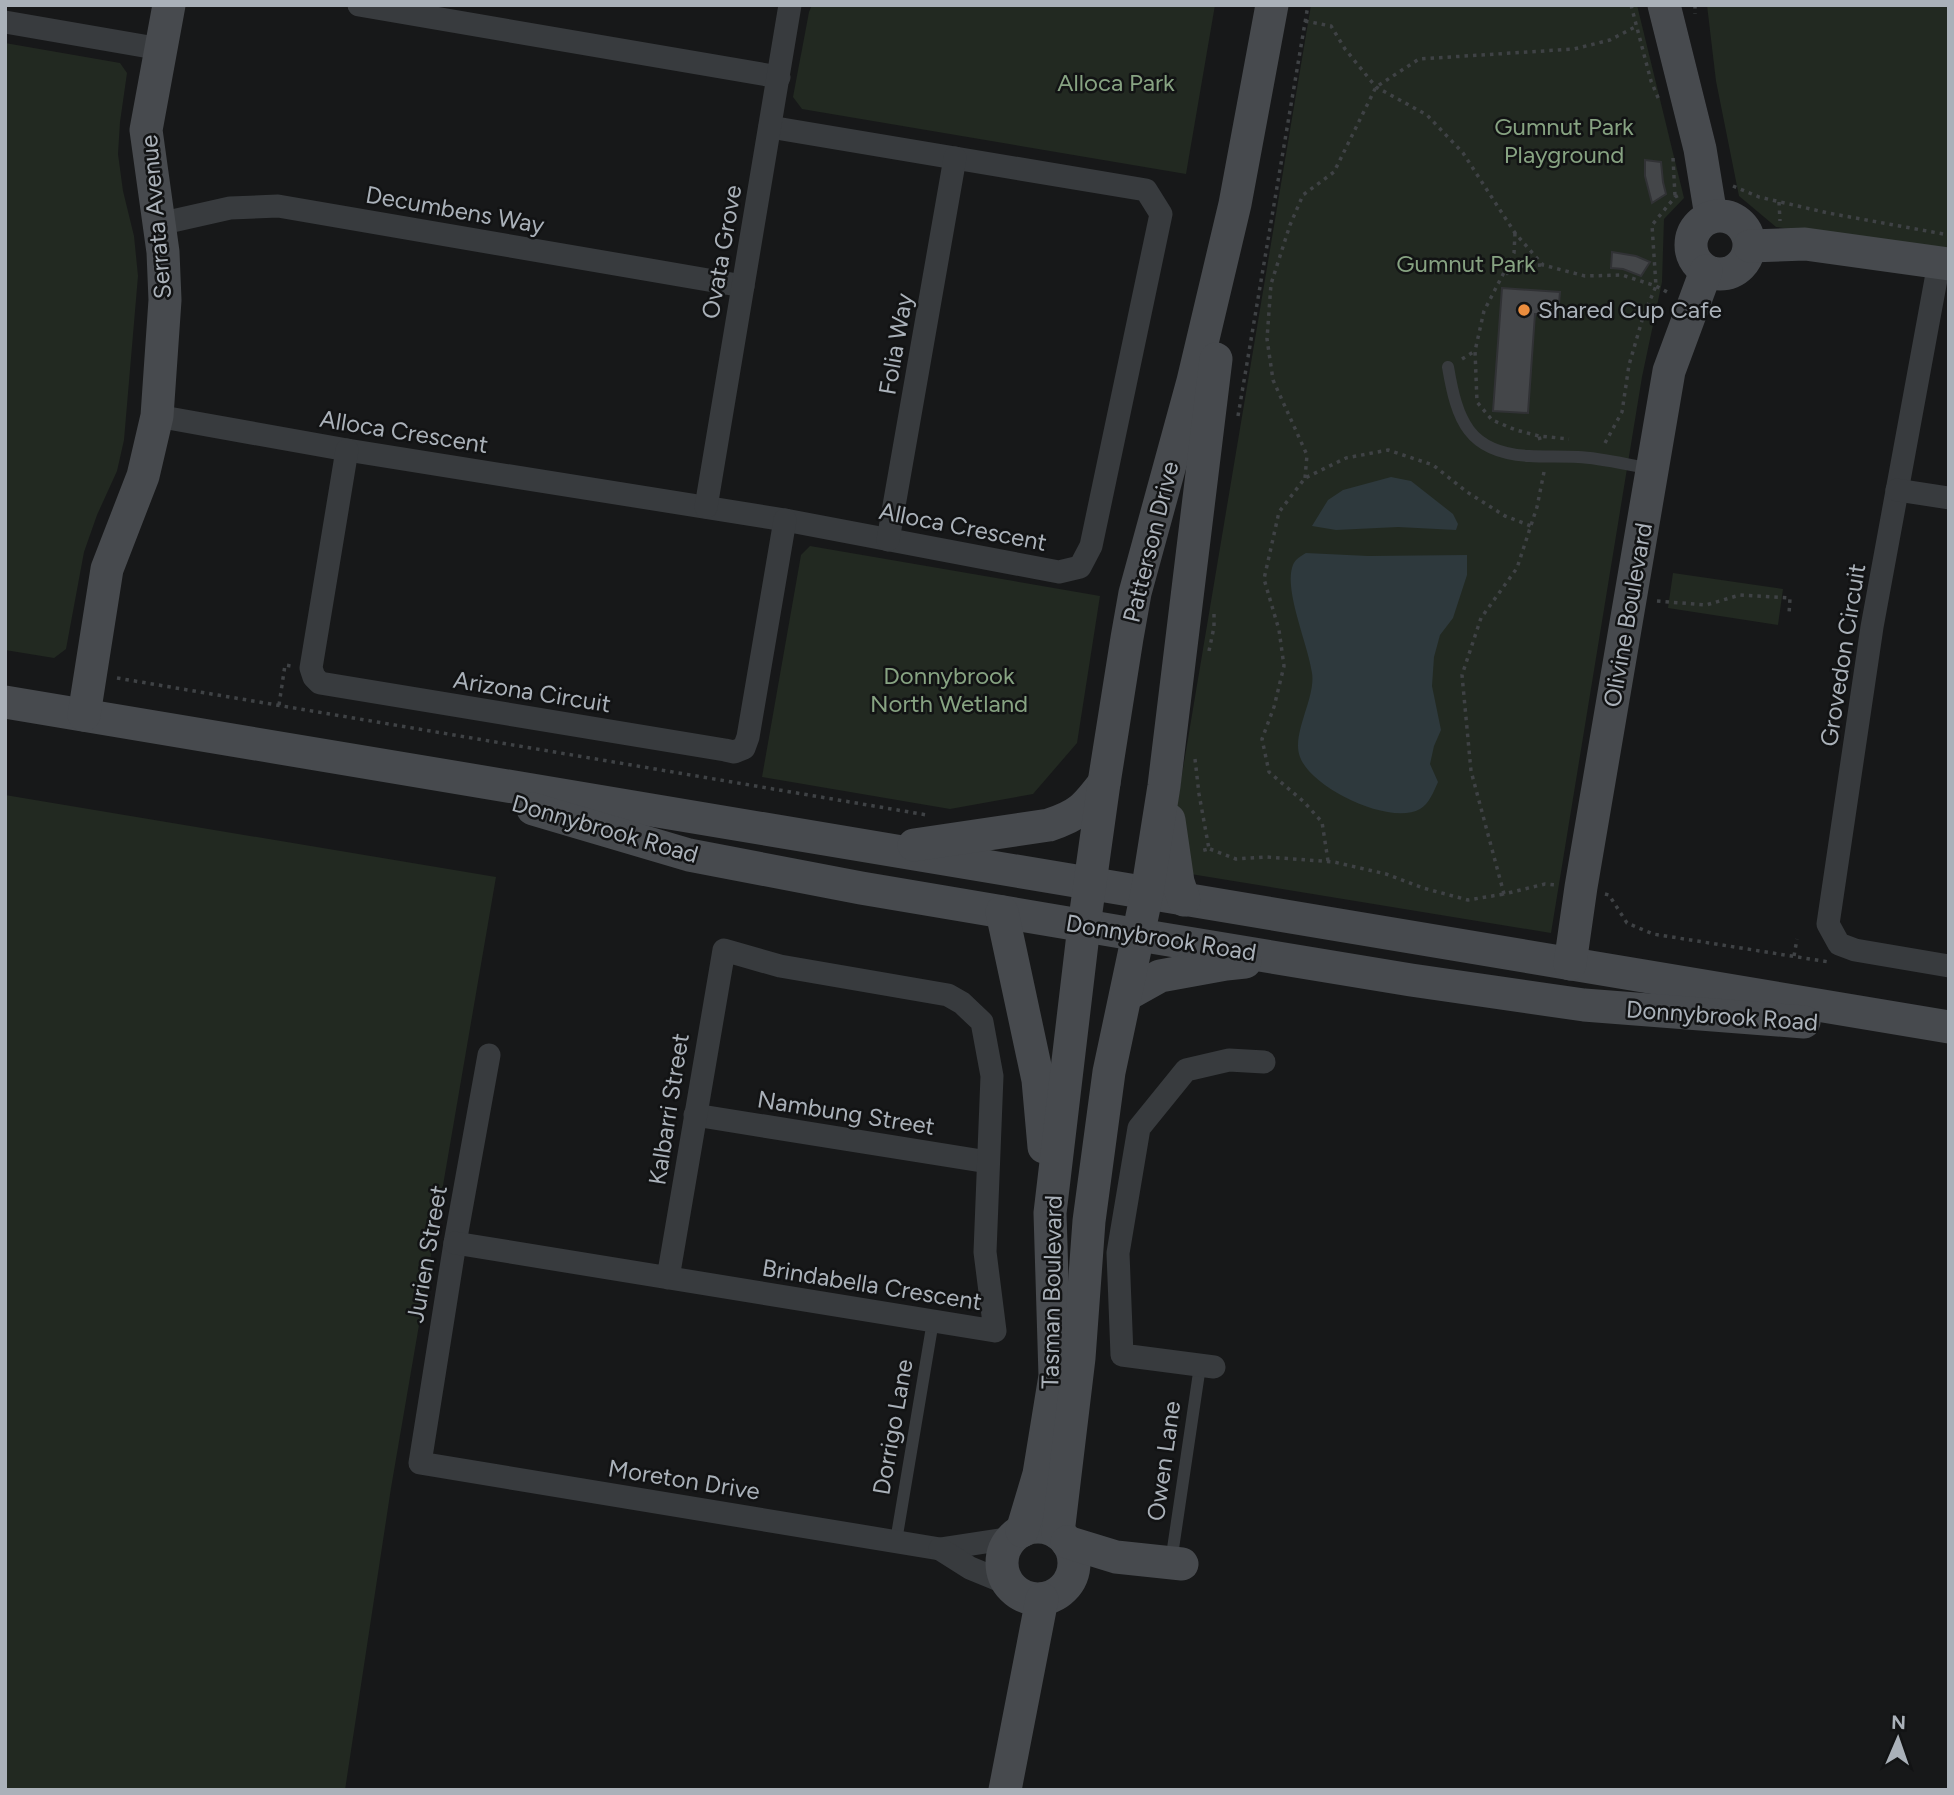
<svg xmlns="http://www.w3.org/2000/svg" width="1954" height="1795" viewBox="0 0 1954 1795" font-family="Figtree,sans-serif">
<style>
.green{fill:#222921}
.water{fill:#2e393d}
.building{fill:#444649;stroke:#313235;stroke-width:2}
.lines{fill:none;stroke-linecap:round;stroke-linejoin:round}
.path{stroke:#3f4245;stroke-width:3.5;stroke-dasharray:3.5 5;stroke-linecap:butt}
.lane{stroke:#383b3e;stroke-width:12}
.street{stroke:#383b3e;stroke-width:23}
.secondary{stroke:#474a4e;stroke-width:33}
.poi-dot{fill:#eb8d3e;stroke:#121314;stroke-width:2.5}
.labels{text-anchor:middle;stroke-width:5;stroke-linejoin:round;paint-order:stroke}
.park-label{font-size:24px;fill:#87a382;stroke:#121314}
.street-label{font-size:24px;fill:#aab1b9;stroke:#121314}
.poi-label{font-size:24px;fill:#aab1b9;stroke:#121314;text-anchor:start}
</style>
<rect width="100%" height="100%" fill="#171819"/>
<g class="green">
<polygon points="812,5 1215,5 1186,174 802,109 793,97 809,12"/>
<polygon points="1311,5 1637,5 1684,198 1664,219 1662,282 1642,377 1551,933 1166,870"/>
<polygon points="1707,5 1949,5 1949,254 1776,227 1739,196 1716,81"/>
<polygon points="5,43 120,63 127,73 120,122 118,154 123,191 134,236 138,276 124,440 117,471 97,515 84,552 66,649 54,658 5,650"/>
<polygon points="810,546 1100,596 1077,743 1033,794 950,809 762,777 801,555"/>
<polygon points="1673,573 1783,589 1778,625 1668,608"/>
<polygon points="5,795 496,877 391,1488 345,1790 5,1790"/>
</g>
<g class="water">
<polygon points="1391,477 1411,481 1453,514 1458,524 1456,530 1398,527 1336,530 1312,526 1328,500 1343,490"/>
<path d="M1306 553 1368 556 1467 555V575L1453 618 1440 635 1434 657 1432 686 1441 730 1434 746 1430 764 1438 782C1434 791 1429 804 1420 809 1390 826 1311 788 1300 757 1291 734 1316 698 1312 673 1308 645 1285 593 1292 568 1294 560 1299 557 1306 553Z"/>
</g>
<g class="building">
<polygon points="1645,160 1661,162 1663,182 1666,194 1652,203 1645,176"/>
<polygon points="1612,252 1636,256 1650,262 1641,276 1623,269 1611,268"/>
<polygon points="1502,288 1560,292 1558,315 1535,314 1528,413 1493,411"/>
</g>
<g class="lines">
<g class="path">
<polyline points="1631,5 1651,81 1659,100"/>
<polyline points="1695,5 1695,14"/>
<polyline points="1305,21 1331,26 1345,49 1376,87 1427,115 1463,153 1515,233 1543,265 1585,276 1622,275 1656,286 1669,293"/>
<polyline points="1673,158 1675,196"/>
<polyline points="1733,186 1759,197 1828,213 1949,235"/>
<polyline points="1779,202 1780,221"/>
<polyline points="1515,233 1514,253 1484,311 1475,351 1477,402 1492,420 1516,430 1539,436"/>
<polyline points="1506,274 1520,266 1543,265"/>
<polyline points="1462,359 1475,351"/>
<polyline points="1238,416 1308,5"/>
<polyline points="1540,440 1539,436 1569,439"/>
<polyline points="1605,443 1622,412 1629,365 1643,317 1656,286 1652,225 1675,197 1682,194"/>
<polyline points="1544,472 1537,507 1517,568 1481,618 1462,675 1471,771 1504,894 1545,884 1556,885"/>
<polyline points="1305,478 1307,455 1273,380 1267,339 1271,284 1290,225 1303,195 1334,172 1376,87 1419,59 1574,49 1610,40 1635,27"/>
<polyline points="1657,601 1706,605 1740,595 1790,598 1789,614"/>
<polyline points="1209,651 1214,627 1214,610"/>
<polyline points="117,678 927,815"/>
<polyline points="279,705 285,665 291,666"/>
<polyline points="1195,759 1199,794 1209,849 1200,851"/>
<polyline points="1210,849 1236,859 1266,857 1334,862 1386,874 1423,888 1468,900 1504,894"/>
<polyline points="1328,861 1322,822 1304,802 1269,772 1262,739 1274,707 1284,666 1279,630 1264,579 1279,512 1305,478 1346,458 1388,450 1433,465 1467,492 1505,516 1531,526"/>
<polyline points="1605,894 1609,895 1627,923 1653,934 1829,962"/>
<polyline points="1794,956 1797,939"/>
</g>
<g class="lane">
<path d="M1448 367C1457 420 1468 453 1529 456 1545 457 1561 456 1578 457 1602 458 1628 465 1653 469"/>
<polyline points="896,1541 933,1321"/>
<polyline points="1171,1562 1200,1366"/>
</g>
<g class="street">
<polyline points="359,5 779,77"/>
<polyline points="5,22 161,49"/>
<polyline points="159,224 230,208 278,206 743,286"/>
<polyline points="1939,263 1872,627 1828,924 1839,944 1855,950 1949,966"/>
<polyline points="157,416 347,450 785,520 1059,572 1080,567 1091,546 1161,214 1146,190 770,127"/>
<polyline points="347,450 311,668 314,677 320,683 725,750 734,752 744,748 748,737 785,520"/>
<polyline points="1897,490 1949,498"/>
<polyline points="706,507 790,5"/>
<polyline points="888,540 955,158"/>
<polyline points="489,1055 455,1243 420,1463 940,1549 1012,1538"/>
<polyline points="695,1115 988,1162"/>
<polyline points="455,1243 995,1331 985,1252 992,1076 982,1022 962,1003 948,995 780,966 724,950 668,1278"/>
<polyline points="1214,1367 1122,1355 1118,1253 1139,1128 1186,1070 1229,1060 1264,1062"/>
<polyline points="940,1549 970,1568 1009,1584"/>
</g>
<g class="secondary">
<polyline points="1664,5 1700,149 1711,216"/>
<circle cx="1720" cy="245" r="29"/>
<polyline points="1750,246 1805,244 1949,264"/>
<polyline points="5,702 1949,1027"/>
<polyline points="84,715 107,569 143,476 157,416 165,300 163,252 146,130 169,5"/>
<polyline points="533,809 689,855 861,888 1139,935 1411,980 1584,1005 1804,1022"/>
<polyline points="1169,820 1178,882 1184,900"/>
<path d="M914 845 1049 825C1079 815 1085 808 1104 783"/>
<polyline points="1002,912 1038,1080 1044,1147"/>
<polyline points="1570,964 1581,887 1669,371 1706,271"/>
<polyline points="1126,995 1160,976 1226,964 1245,962"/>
<circle cx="1038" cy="1563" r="36"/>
<polyline points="1022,1531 1039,1474 1055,1376 1050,1213 1084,926 1104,783 1127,638 1135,593 1193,381 1235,204 1272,5"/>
<polyline points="1058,1533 1079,1358 1089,1221 1109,1072 1147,893 1164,786 1216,359"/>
<polyline points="1067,1542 1116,1557 1182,1564"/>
<polyline points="1005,1790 1042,1599"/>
</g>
</g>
<circle class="poi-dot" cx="1524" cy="310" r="7"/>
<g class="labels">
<g class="park-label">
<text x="1116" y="91">Alloca Park</text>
<text x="1564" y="135">Gumnut Park<tspan x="1564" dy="28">Playground</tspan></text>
<text x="1466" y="272">Gumnut Park</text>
<text x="949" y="684">Donnybrook<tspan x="949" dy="28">North Wetland</tspan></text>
</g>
<g class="street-label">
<text transform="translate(455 210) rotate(10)" y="8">Decumbens Way</text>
<text transform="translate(156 217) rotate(-95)" y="8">Serrata Avenue</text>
<text transform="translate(722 252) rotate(-80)" y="8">Ovata Grove</text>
<text transform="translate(896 344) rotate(-80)" y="8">Folia Way</text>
<text transform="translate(404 432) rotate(9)" y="8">Alloca Crescent</text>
<text transform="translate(963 527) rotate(11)" y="8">Alloca Crescent</text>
<text transform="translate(1151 542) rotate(-76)" y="8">Patterson Drive</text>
<text transform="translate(1628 615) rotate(-80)" y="8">Olivine Boulevard</text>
<text transform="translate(1843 655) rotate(-81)" y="8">Grovedon Circuit</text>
<text transform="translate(532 692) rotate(9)" y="8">Arizona Circuit</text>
<text transform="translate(605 829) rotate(16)" y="8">Donnybrook Road</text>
<text transform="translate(1161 938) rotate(9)" y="8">Donnybrook Road</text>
<text transform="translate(1722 1016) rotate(4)" y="8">Donnybrook Road</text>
<text transform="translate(669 1109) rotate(-81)" y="8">Kalbarri Street</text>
<text transform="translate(846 1113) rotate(9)" y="8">Nambung Street</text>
<text transform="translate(427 1254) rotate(-80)" y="8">Jurien Street</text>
<text transform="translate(872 1285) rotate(9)" y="8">Brindabella Crescent</text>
<text transform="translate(1052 1292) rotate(-89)" y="8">Tasman Boulevard</text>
<text transform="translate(893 1427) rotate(-80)" y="8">Dorrigo Lane</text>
<text transform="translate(1164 1461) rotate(-82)" y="8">Owen Lane</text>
<text transform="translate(684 1480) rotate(9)" y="8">Moreton Drive</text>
</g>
<g class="poi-label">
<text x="1538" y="318">Shared Cup Cafe</text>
</g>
</g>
<rect width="1954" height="1795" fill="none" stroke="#aab1b9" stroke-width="14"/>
<g transform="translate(1898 1739) rotate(2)" stroke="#121314" stroke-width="5" paint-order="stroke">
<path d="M0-5L12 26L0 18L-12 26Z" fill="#aab1b9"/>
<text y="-10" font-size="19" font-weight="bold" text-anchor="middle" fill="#aab1b9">N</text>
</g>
</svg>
